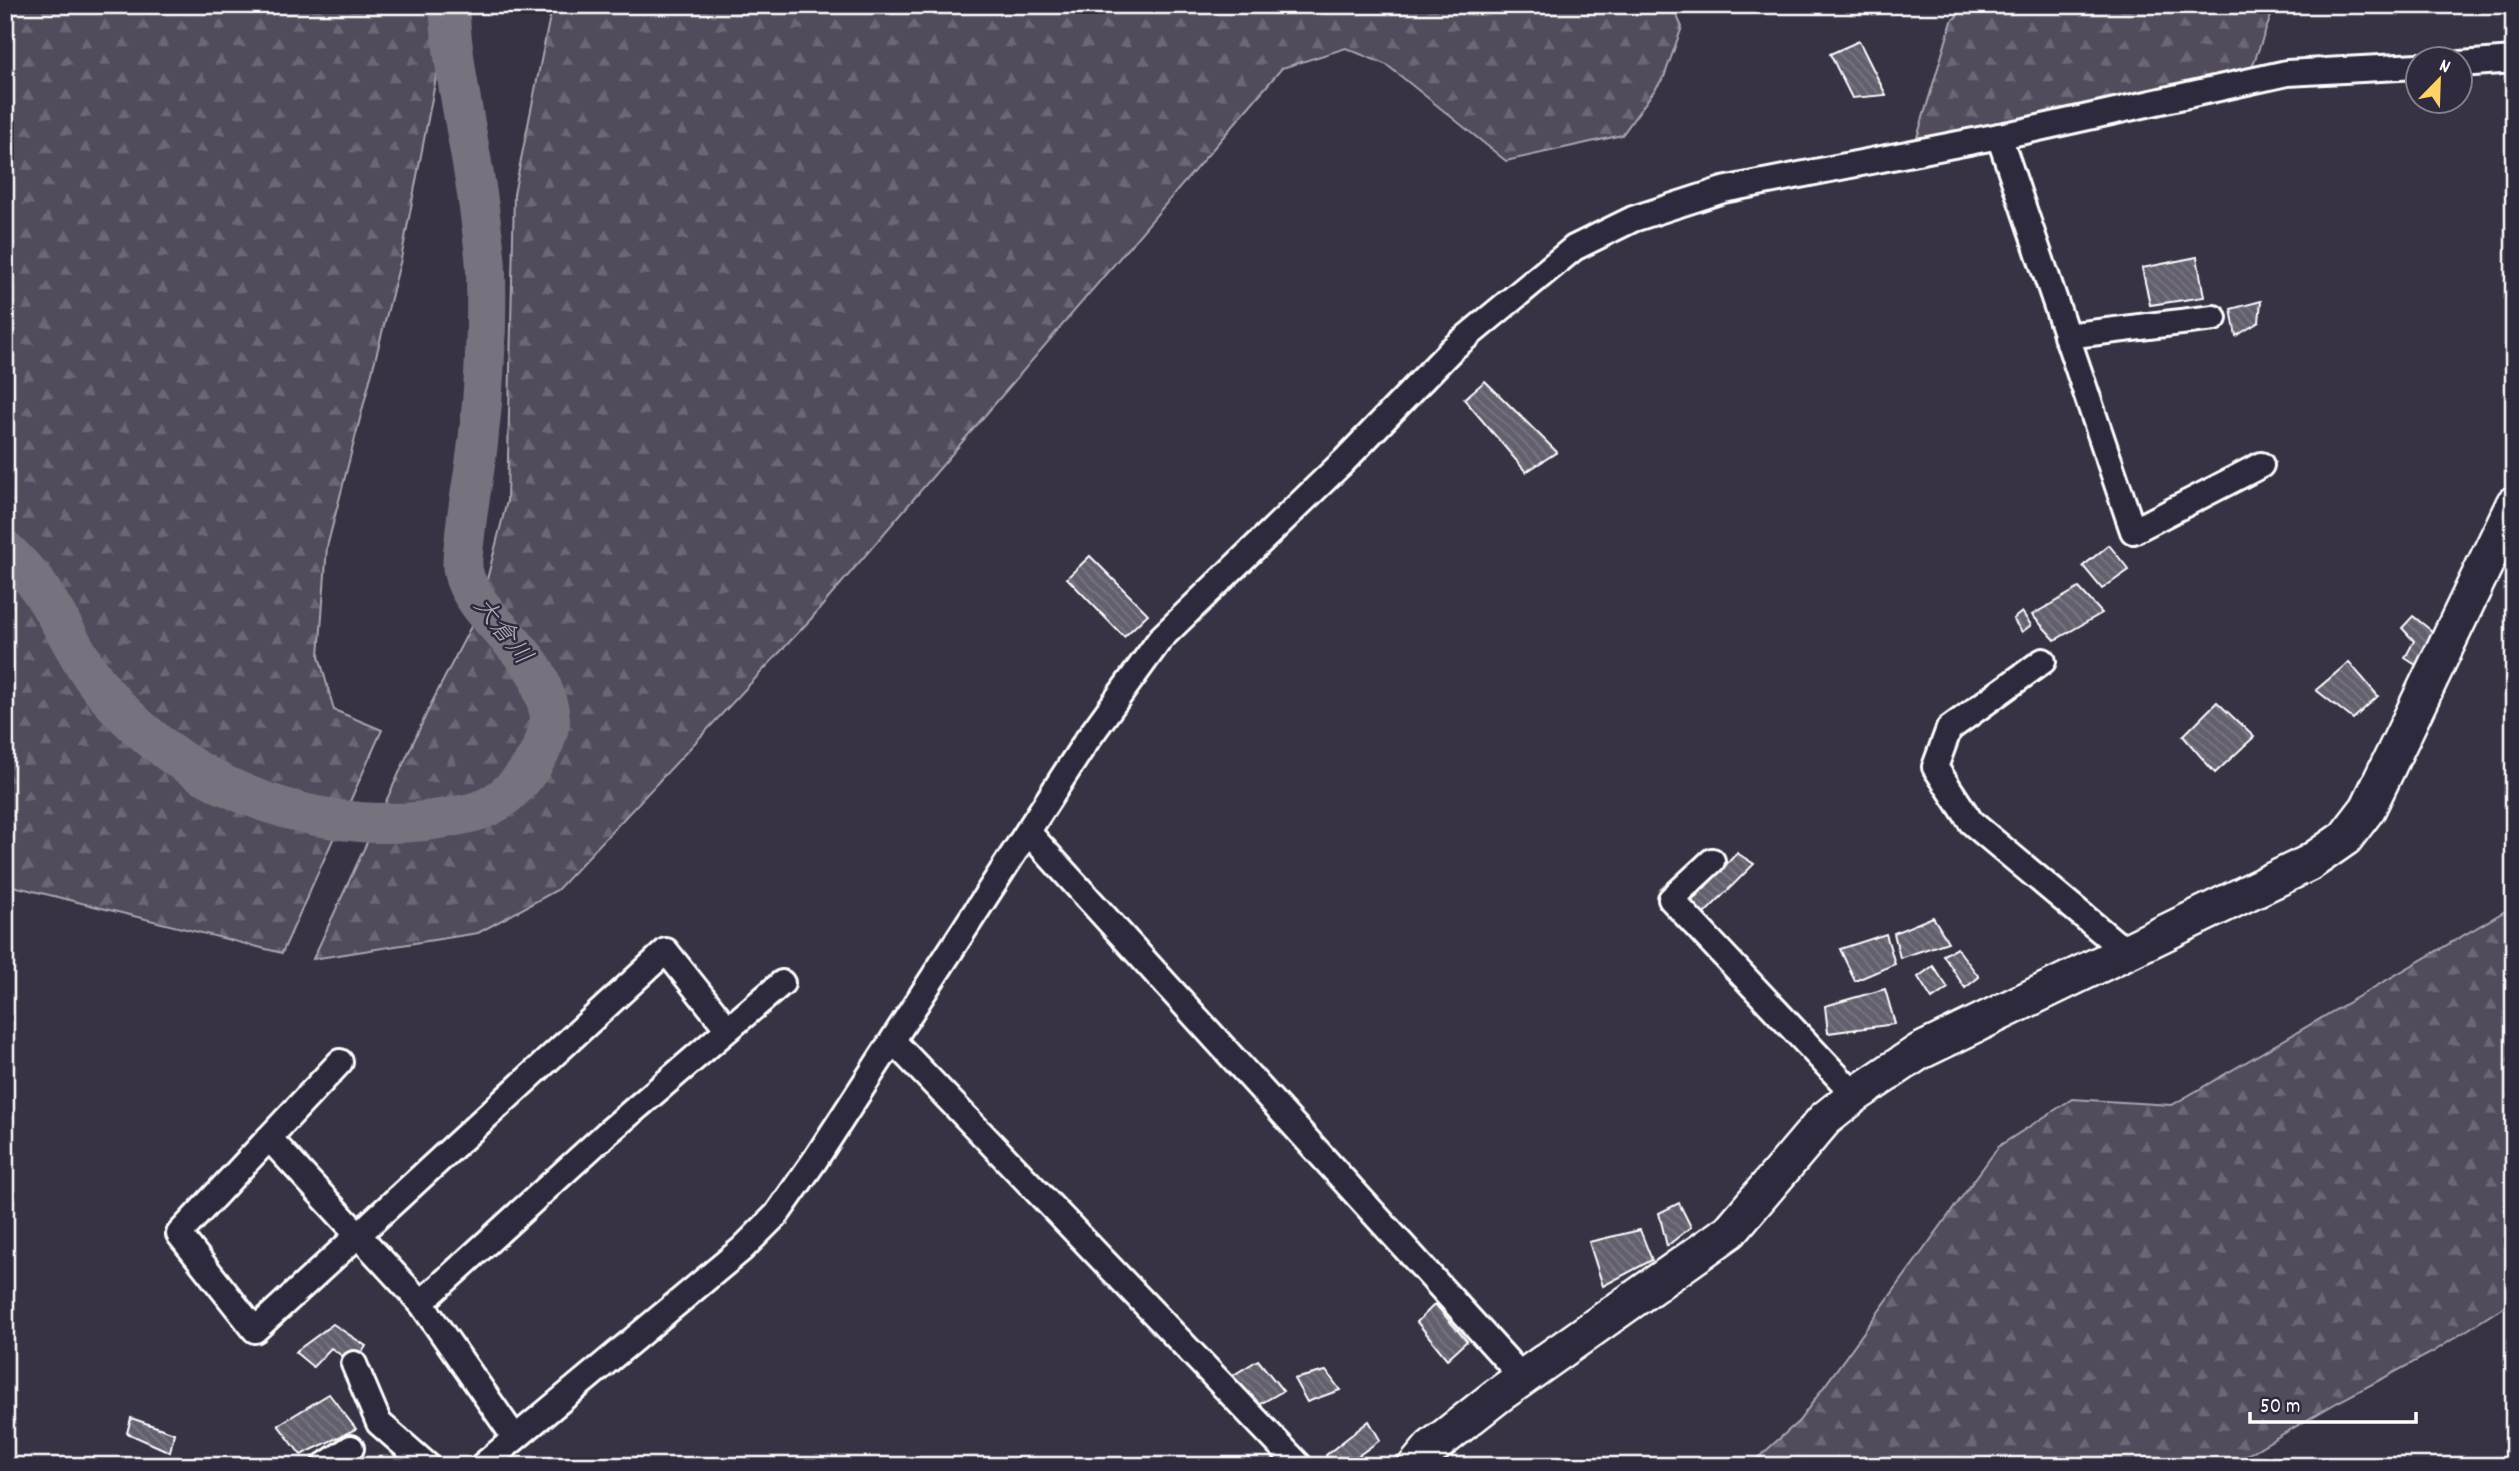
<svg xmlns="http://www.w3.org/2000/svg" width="2519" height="1471" viewBox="0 0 2519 1471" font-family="Dekko,'Klee One',sans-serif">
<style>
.forest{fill:url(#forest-firs);stroke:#a8a6ae;stroke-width:2}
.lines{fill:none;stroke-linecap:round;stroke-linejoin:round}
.river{stroke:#76737f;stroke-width:40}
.building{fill:url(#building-back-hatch);stroke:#fff;stroke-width:2}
.street-casing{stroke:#fff;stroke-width:30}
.secondary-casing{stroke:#fff;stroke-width:40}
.street{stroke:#2f2a3d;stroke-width:24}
.secondary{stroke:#2f2a3d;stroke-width:35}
.labels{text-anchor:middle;stroke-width:5;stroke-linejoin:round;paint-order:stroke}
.water-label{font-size:26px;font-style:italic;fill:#b4b2b9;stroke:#2f2a3d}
</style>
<defs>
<pattern id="forest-firs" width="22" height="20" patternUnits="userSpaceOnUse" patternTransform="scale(1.75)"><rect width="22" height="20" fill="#514c5c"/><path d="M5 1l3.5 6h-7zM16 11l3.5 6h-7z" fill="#6b6774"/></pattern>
<pattern id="building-back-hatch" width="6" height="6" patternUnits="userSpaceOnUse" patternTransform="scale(1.75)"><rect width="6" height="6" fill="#635f6d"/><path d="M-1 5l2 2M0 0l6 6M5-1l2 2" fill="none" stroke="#7a7783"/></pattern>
</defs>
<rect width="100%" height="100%" fill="#373345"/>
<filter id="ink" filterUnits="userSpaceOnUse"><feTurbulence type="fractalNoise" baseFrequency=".0143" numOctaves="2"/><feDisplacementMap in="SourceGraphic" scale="14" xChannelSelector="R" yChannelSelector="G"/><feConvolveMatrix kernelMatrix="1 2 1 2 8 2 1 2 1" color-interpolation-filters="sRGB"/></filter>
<g filter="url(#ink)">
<g class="forest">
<polygon points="5,5 450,5 401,259 327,547 319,656 334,710 382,730 282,953 5,884"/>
<polygon points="554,5 1672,5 1682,27 1664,77 1622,135 1506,161 1387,65 1346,48 1282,68 810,620 557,890 478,933 313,959 431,704 479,611 507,501 514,194 549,21"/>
<polygon points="1968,5 2275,5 2251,70 2063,113 1916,141 1952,21"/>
<polygon points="2514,906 2514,1300 2433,1352 2338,1402 2228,1466 1749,1466 1799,1421 1999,1146 2072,1099 2172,1105"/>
</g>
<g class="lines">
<path class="river" d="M5 550C15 560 26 571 35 582 61 617 77 660 105 693 189 793 332 844 461 815 473 813 484 810 495 803 521 787 547 750 550 720 550 710 546 700 543 691 541 685 539 677 535 671 517 641 469 605 463 571 461 560 464 546 465 535 468 501 476 467 479 433 485 381 487 326 486 273 486 254 482 234 480 215 471 145 453 76 449 5"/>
</g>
<g class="building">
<polygon points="1859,41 1886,95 1852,98 1830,54"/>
<polygon points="2197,257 2204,297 2150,305 2142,268"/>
<polygon points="2261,301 2259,322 2236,336 2231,309"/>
<polygon points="1485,381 1557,452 1526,472 1464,399"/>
<polygon points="2109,545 2129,570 2102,589 2083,566"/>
<polygon points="1090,556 1148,614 1124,637 1067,578"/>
<polygon points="2079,588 2102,613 2055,640 2032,615"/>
<polygon points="2022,612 2031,625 2022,632 2013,619"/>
<polygon points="2413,616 2433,632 2416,665 2405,658 2414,641 2402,628"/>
<polygon points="2349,662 2378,696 2353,719 2316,690"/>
<polygon points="2217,702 2254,737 2215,773 2183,736"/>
<polygon points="1737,853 1754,864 1702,916 1688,905"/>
<polygon points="1933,917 1948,942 1900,958 1894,933"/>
<polygon points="1886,934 1895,964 1855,981 1840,949"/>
<polygon points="1957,948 1979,977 1965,988 1943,955"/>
<polygon points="1933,966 1948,988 1932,999 1918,977"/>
<polygon points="1885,989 1895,1024 1828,1033 1825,1006"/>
<polygon points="1679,1203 1691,1227 1667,1246 1659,1213"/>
<polygon points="1640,1230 1652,1260 1603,1286 1589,1242"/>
<polygon points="1435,1304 1467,1341 1447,1359 1417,1322"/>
<polygon points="333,1324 366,1346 354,1364 331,1348 313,1367 295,1352"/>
<polygon points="1258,1360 1283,1391 1253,1408 1224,1381"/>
<polygon points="1326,1371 1340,1390 1307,1402 1294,1379"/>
<polygon points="329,1394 356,1429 301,1455 278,1425"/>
<polygon points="131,1418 174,1433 170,1452 127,1433"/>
<polygon points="1369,1421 1380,1440 1344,1466 1332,1466 1326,1455"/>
</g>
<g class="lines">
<g class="street-casing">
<g id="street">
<polyline points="2460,64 2514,60"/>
<polyline points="1999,136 2133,531 2261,465"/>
<polyline points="2066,336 2214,318"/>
<polyline points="2043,661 1949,729 1935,767 1971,822 2125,951"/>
<polyline points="1028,832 1523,1378"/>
<polyline points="1712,861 1671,899 1855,1095"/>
<polyline points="893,1041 1300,1466"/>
<polyline points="340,1062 179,1234 255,1330 666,951 728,1029"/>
<polyline points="269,1138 421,1303 515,1438"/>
<polyline points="421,1303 606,1134 782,983"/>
<polyline points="354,1364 379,1423 428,1466"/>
<polyline points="324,1466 351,1448"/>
<polyline points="482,1466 742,1249 777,1214 815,1160 1085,743 1161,638 1344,461 1452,349 1574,248 1633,219 1723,190 2025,131 2287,73 2418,66"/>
</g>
</g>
<g class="secondary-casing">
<polyline id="secondary" points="1416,1466 1431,1448 1497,1396 1730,1231 1825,1119 1855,1095 1919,1052 2309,863 2345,838 2368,808 2514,504"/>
</g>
<use href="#street" class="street"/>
<use href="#secondary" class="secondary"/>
</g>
</g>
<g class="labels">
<g class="water-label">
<text transform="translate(504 630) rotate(52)" y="9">大倉川</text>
</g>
</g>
<rect width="2519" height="1471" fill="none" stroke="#2f2a3d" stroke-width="28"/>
<rect x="14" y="14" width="2491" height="1443" fill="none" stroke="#fff" stroke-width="2.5" filter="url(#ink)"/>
<g transform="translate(2439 80) rotate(23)"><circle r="33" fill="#2f2a3d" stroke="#827f8b" stroke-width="2"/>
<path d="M0-5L12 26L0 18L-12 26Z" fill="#ffd166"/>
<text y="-10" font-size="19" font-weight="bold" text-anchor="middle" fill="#ffffff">N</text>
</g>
<path d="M2250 1412v10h166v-10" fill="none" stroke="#ffffff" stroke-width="3.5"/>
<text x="2260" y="1412" font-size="21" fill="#ffffff" stroke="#2f2a3d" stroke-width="5" paint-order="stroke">50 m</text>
</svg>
